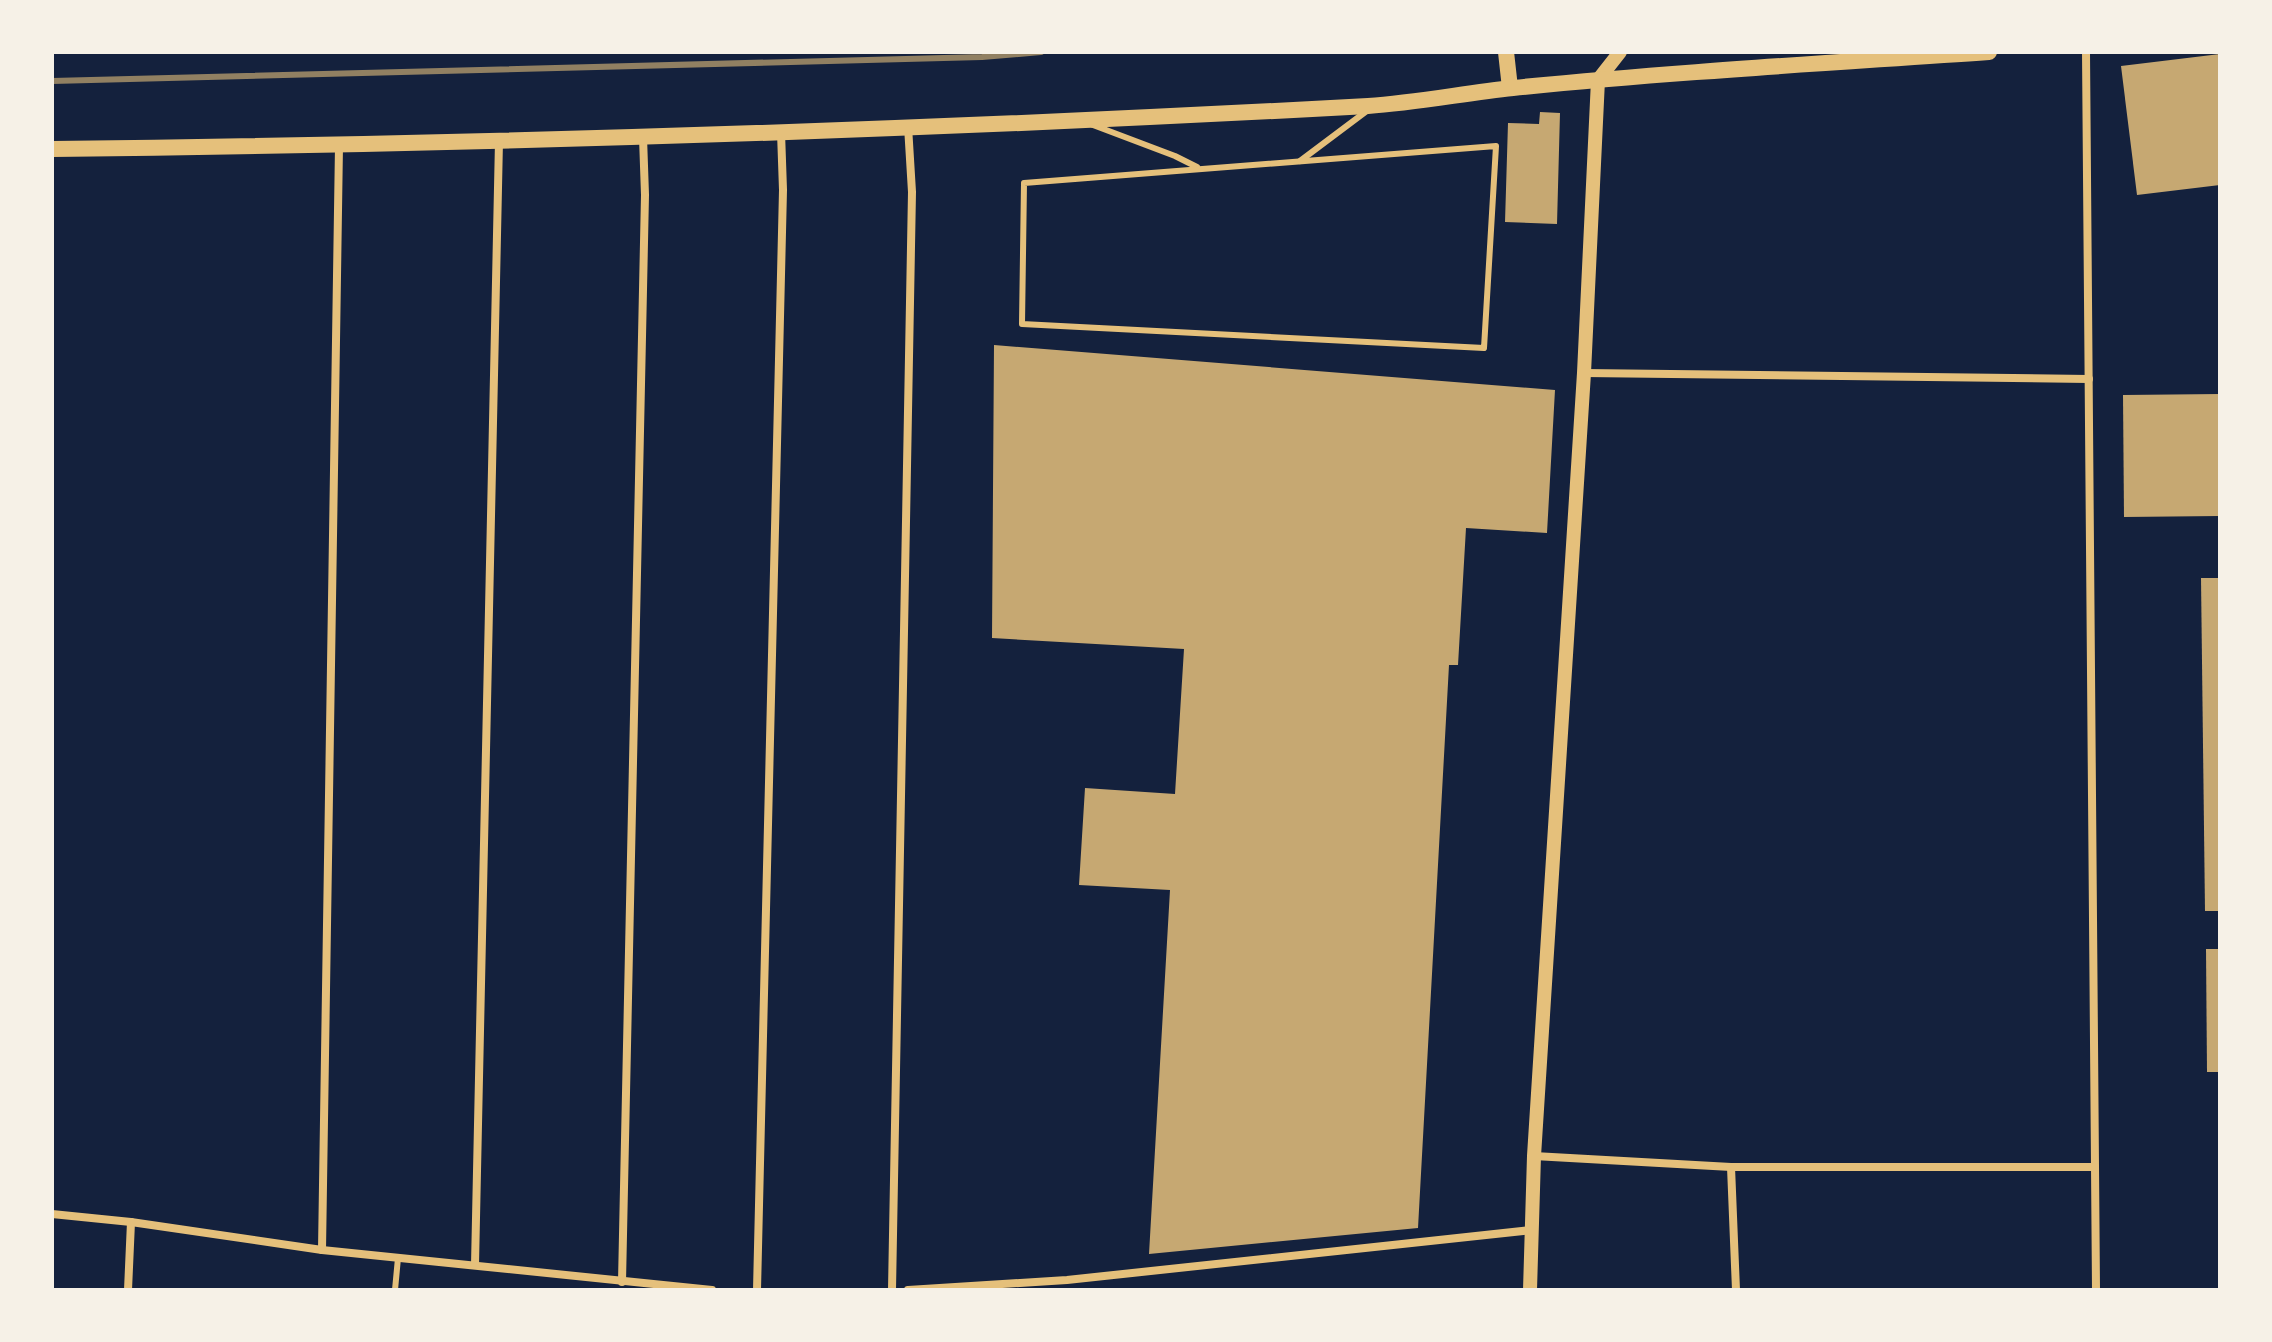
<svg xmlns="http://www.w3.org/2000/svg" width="2272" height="1342" viewBox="0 0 2272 1342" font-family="Mulish,sans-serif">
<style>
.building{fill:#c6a872}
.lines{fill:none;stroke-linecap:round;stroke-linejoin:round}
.service{stroke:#e5c07b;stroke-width:6}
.minor{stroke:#e5c07b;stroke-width:8}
.tertiary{stroke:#e5c07b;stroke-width:14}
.secondary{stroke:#e5c07b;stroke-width:16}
.rail{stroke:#918062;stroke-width:6}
</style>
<rect width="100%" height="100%" fill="#14213d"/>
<g class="building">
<polygon points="2220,54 2220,185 2137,195 2121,66"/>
<polygon points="1540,112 1560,113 1557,224 1505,222 1508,123 1539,124"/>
<polygon points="994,345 1555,390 1547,533 1466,528 1458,665 1449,665 1418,1228 1149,1254 1170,890 1079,885 1085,788 1175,794 1184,649 992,638"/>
<polygon points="2220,394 2220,516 2124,517 2123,395"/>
<polygon points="2201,578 2220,578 2220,911 2205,911"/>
<polygon points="2206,949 2220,949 2220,1072 2207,1072"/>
</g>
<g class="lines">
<g class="service">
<polyline points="1093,125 1175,156 1197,167"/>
<polygon points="1496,146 1484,348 1022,324 1024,183"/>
<polyline points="1300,161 1368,110"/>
<polyline points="395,1290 398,1258"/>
</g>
<g class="minor">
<polyline points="2086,52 2096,1290"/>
<polyline points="1584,373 2089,379"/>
<polyline points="1534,1156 1731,1167 2095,1167"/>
<polyline points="1731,1167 1736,1290"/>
<polyline points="52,1214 131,1222 322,1250 712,1290"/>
<polyline points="322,1250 339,146"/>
<polyline points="475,1265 499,141"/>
<polyline points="622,1282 645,195 643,137"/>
<polyline points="128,1290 131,1222"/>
<polyline points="757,1290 783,190 781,132"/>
<polyline points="892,1290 912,192 908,126"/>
<polyline points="908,1290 1067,1280 1532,1230"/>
</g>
<polyline class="tertiary" points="1530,1290 1534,1156 1584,373 1598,80 1620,52"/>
<g class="secondary">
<polyline points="1506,52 1510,88"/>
<path d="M52 149C491 144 930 130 1368 106 1416 103 1465 93 1513 88 1671 72 1831 63 1989 52"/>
</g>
<polyline class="rail" points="52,81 982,57 1041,52"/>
</g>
<rect width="2272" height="1342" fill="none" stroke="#f6f1e7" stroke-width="108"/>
</svg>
